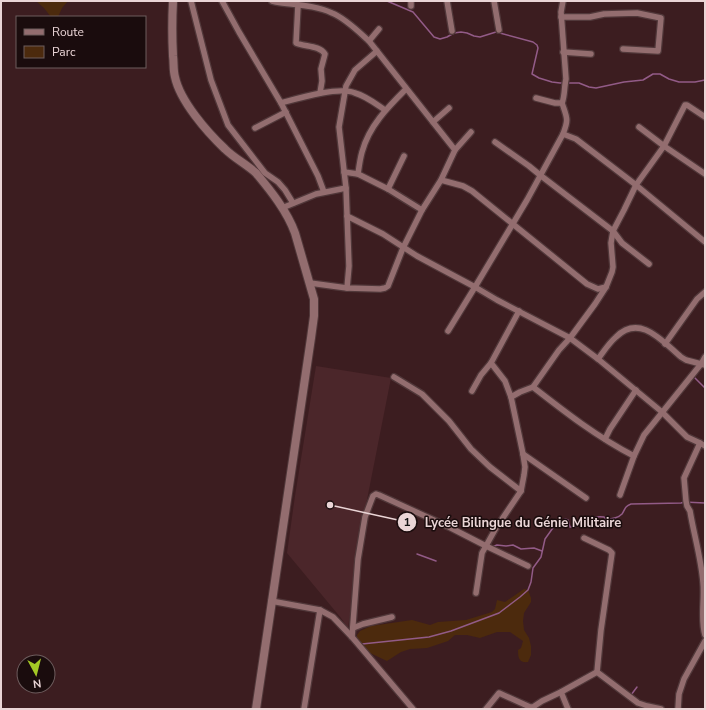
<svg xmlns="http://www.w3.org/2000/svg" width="706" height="710" viewBox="0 0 706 710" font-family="'Nunito Sans',sans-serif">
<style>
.built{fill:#4b262a}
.green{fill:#4c2a0d}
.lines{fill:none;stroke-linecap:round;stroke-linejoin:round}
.stream{stroke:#925b87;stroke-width:1.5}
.minor-casing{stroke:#51383a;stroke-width:8}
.secondary-casing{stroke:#51383a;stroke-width:10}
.minor{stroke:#936d6f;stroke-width:5.5}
.secondary{stroke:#936d6f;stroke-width:8}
.leader{fill:none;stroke:#ead5d6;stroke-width:1.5}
.callout-dot{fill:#ead5d6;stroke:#1a0c0d;stroke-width:1.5}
.mark-label{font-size:12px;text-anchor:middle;font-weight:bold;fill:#111}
.callout-label{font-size:13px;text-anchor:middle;font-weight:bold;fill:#ead5d6;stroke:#1a0c0d;stroke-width:3;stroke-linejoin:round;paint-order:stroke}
</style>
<rect width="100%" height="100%" fill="#3c1d20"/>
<polygon class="built" points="316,366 391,378 364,515 348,628 341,618 287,553 295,496"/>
<g class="green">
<polygon points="36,1 68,1 62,8 58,17 51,17 44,8"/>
<path d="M524 589 528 590 531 598V602L524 613 523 621 524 630 529 638 531 646V655L528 662C519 663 518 658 518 650L521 648 523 641 510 632H497L480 638 467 635H455L448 641 427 648 410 649 401 652 387 661 368 652 357 639V635L360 631 371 626 412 620 430 625 438 622 466 620 492 612 495 609 497 600 505 602Z"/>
</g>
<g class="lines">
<g class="stream">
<polyline points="387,1 413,12 434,37 440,39 447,37 454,33 461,32 467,33 474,36 480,37 496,32 533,42 537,45 538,48 532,74 539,78 552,82 560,83 579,83 589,87 596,88 624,82 643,80 653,74 660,74 669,79 679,82 695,82 705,80"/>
<polyline points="694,377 705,388"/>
<polyline points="492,547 497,545 506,546 513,545 521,549 534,548 542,551"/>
<polyline points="417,554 436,561"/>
<path d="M362 644 429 637 451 631 499 613 520 597 528 590 531 582 533 568 541 557 545 539 555 525 558 523H561L565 519 568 520 570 527H575L577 524C580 523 584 523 587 521 595 518 595 516 604 517L606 519C612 519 618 518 622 514 626 508 624 507 631 504L681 503 684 502 705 503"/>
<polyline points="631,695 637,687"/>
</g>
<g class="minor-casing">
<g id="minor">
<polyline points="191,1 211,80 228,125 265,173 278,182 285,190 293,203"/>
<polyline points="222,1 239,32 281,103 318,176 324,192"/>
<path d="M272 1 276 2C295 5 315 5 332 13 345 18 359 32 369 41L455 150 441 180 422 210 403 248 388 286 385 288 380 289 347 288 310 283"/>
<polyline points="411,1 411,6"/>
<polyline points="447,1 452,31"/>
<polyline points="494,1 499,30"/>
<path d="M298 5 296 43C305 47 319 45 325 54L321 69 322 81 320 93"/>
<polyline points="561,17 590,17 604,14 637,13 661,18 658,51 623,49"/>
<polyline points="369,41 379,29"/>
<polyline points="563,52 591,54"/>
<polyline points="536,98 555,103 562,103"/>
<path d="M281 103C299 98 339 86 355 93 366 96 376 104 385 110"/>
<polyline points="433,122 449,108"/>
<polyline points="639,127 664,146 705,174"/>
<polyline points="255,128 286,112"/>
<polyline points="563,134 576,139 636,185 705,242"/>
<polyline points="495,142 529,166 540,175 613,231 624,210 636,185 664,146 685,105 687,105 705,117"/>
<polyline points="455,150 471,132"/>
<polyline points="344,172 358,174 388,189 422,210"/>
<path d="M358 174C359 167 360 159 362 152 369 126 388 107 406 89"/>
<polyline points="441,180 463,186 472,191 587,284 598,289 606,287"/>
<polyline points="388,189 404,156"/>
<polyline points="282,208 316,194 346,188"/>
<polyline points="347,216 383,234 417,256 475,287 497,300 570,338 598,359 662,412 687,437 700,443 705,446"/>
<polyline points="613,231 622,243 649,264"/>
<polyline points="347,288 349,266 346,188 339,127 346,86 355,70 377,51"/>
<path d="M519 311 491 363 505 381 511 397 520 392 533 387C565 412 597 437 634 456"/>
<path d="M448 331 475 287 527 200 563 134C569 119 567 118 562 103 565 96 564 87 566 79L561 12 563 1"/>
<polyline points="665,344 697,299 705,292"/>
<path d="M598 359C604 351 609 343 616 337 640 313 663 342 681 357L686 360 705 365"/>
<polyline points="394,377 422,394 449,421 471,449 490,467 521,491"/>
<polyline points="533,387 559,350 570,338 595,304 606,287 612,272 613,267 611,243 613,231"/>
<polyline points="472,391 481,375 491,363"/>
<polyline points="605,439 610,429 636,390"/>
<path d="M700 443 684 478 686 501 687 506 690 511C694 535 701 558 703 582 705 600 700 618 705 635"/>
<polyline points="523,454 586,498"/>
<polyline points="620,495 634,456 644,435 701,364 705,357"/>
<polyline points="584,538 609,550 612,553 601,630 597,672 638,703 647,706 661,709"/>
<polyline points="476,593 482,553 496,528 521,491 524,475 525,467 523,454 511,397"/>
<polyline points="271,601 320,610 333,617 352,637 413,709"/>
<polyline points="353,628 363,624 392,617"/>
<polyline points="352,637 358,559 365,517 373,496 376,494 379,495 449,527 486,546 528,566"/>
<polyline points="561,692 568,709"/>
<polyline points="304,709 320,610"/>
<polyline points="486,709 499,693 530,707 533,707 542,701 561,692 597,672"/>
<polyline points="678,709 679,694 684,679 705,641"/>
</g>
</g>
<g class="secondary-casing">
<path id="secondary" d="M173 1C172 20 172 37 173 56 174 63 173 70 175 77 180 101 207 132 225 149 234 158 246 164 256 173 271 191 287 211 295 233L314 299V316L311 338 256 709"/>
</g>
<use href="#minor" class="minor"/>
<use href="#secondary" class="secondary"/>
</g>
<path class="leader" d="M330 505L407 522"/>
<g class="callout-dot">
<circle cx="330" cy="505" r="4"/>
<circle cx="407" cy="522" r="10"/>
</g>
<g class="mark-label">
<text x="407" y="526">1</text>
</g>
<g class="callout-label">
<text x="523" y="527">Lycée Bilingue du Génie Militaire</text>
</g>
<rect width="706" height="710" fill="none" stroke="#ead5d6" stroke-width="4"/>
<rect x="16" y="16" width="130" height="52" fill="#1a0c0d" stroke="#6d5c5d"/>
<rect x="24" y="29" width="20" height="6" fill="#936d6f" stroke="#6d5c5d"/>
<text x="52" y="36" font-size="12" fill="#ead5d6">Route</text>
<rect x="24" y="46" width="20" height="12" fill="#4c2a0d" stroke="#6d5c5d"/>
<text x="52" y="56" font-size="12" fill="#ead5d6">Parc</text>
<g transform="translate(36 674) rotate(173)"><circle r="19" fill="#1a0c0d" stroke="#6d5c5d"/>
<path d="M0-3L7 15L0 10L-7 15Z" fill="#a4c825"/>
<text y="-6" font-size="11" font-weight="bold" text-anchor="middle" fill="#ead5d6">N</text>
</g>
</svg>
